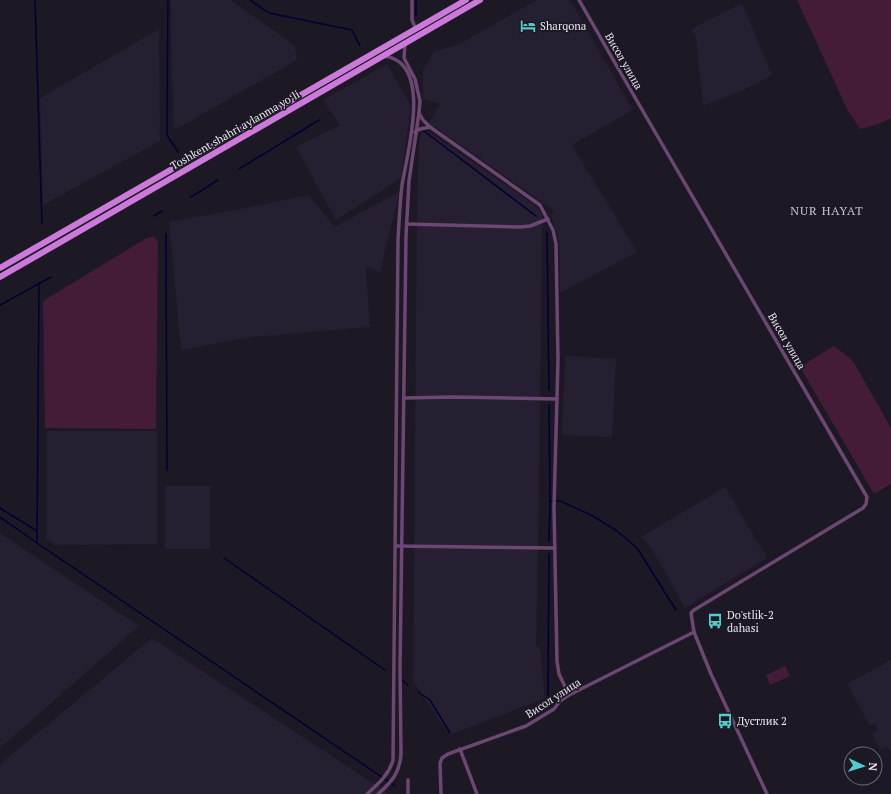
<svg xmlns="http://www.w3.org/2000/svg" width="891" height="794" viewBox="0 0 891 794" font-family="'PT Serif',serif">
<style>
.built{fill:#251f31}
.green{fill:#441c37}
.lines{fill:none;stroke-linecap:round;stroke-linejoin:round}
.stream{stroke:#000036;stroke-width:1.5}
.minor{stroke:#6b4771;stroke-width:3.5}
.trunk{stroke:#cc7ada;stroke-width:6}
.labels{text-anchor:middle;stroke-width:3.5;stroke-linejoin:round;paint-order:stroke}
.poi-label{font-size:11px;fill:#ebe8f1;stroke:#1c1824;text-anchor:start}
.street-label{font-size:11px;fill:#ebe8f1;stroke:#1c1824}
.neighbourhood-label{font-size:12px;letter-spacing:1px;fill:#c9c3d4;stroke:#1c1824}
</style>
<rect width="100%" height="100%" fill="#1c1824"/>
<g class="built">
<polygon points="171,0 231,0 295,46 297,60 175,130 173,123"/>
<polygon points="537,0 570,0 633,110 572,145 637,252 560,293 559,240 551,215 554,213 553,210 429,123 440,104 423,99 423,70 433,53 435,51 455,46"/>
<polygon points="742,3 772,75 741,91 703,106 696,37 692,29"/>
<polygon points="159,29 160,141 43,205 40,98"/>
<polygon points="387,64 411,106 401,178 336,220 296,147 340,125 323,100"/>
<polygon points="424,132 429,132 532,203 542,214 539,506 536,647 540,647 545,698 450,735 413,681 417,200 419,147 420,138 422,133"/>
<polygon points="400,191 380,272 367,267 366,270 370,327 252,337 181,350 169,222 235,210 309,195 335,227"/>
<polygon points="565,356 616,359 612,437 562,435"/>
<polygon points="47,431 157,431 157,544 56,545 45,538 47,531"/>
<rect x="165" y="486" width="45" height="63"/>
<polygon points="725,487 767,558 685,608 650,546 641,537"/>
<polygon points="0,533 139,626 0,748"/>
<polygon points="152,638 385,791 387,794 0,794 0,764"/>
<polygon points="891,660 891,754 887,746 880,750 872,733 878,730 876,723 870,726 847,684"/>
</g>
<g class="green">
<polygon points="797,0 891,0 891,118 879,124 860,129 848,111"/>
<polygon points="154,236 158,242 156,429 45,428 43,301 145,239"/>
<polygon points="834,346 853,361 891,428 891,484 874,494 800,367"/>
<polygon points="785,666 790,676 770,685 766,675"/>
</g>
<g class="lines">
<g class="stream">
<polyline points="35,0 42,224"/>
<polyline points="168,0 167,135 178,152"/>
<polyline points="250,0 269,13 352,30 360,46"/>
<polyline points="416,0 416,15"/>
<polyline points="424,131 536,216"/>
<polyline points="239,169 319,120"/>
<polyline points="191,197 218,180"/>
<polyline points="154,216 162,211"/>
<polyline points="547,232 549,390"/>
<polyline points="166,234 167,470"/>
<polyline points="0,305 51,277"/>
<polyline points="549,405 550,501 549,541"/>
<polyline points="550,501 560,501 591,515 617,531 637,548 676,610"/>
<polyline points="0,508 37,531"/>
<polyline points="0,517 37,543 395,786"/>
<polyline points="37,543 39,283"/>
<polyline points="224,558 385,670"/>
<polyline points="403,681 408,685"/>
<polyline points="418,692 430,700 450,733"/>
<polyline points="548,695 549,554"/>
</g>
<g class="minor">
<polyline points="412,0 412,20 416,29"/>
<polyline points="579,0 615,63 867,497 866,504 863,508 694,610 691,613 694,632 711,674 767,794"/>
<polyline points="419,113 423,120 430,127 540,205 553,230 556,244 558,359 554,508 557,661 559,674 569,695"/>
<polyline points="415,132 420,129 430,127"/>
<polyline points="407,224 520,227 530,226 548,219"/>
<polyline points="404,398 452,397 557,399"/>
<polyline points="396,546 555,548"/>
<polyline points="460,749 477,794"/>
<polyline points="408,780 408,794"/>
<path d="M367 794C378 784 389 775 393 760L398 240C399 222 400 203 402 185 407 153 434 62 384 56"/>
<path d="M378 794C392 782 400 772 401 754L400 669 406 236 409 181 419 113 420 101 415 79 404 58 405 43"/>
<polyline points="441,794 440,763 442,758 448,754 526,726 554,709 560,701 569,695 694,632"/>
</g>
<g class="trunk">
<polyline points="0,268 466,0"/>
<polyline points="0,277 480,0"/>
</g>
</g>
<defs>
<g id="hotel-bare" transform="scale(1.2)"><path d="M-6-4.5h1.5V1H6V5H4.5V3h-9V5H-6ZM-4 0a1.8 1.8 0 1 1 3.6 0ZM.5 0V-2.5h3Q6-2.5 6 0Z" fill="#52cdcc" stroke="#1c1824" stroke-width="2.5" paint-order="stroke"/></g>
<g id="bus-bare" transform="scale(1.2)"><path d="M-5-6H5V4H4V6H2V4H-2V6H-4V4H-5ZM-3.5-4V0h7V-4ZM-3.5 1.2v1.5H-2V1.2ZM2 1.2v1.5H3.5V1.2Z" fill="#52cdcc" stroke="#1c1824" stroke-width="2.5" paint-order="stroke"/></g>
</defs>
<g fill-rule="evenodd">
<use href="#hotel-bare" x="528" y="26"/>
<use href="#bus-bare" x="715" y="621"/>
<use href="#bus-bare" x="725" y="721"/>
</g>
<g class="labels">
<g class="poi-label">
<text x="540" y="30">Sharqona</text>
<text x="727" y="619">Do'stlik-2<tspan x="727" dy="13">dahasi</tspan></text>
<text x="737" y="725">Дустлик 2</text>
</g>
<g class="street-label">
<text transform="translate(624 61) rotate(60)" y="4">Висол улица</text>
<text transform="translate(235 130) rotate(-30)" y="4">Toshkent shahri aylanma yoʻli</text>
<text transform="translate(787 341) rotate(60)" y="4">Висол улица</text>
<text transform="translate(553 698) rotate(-33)" y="4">Висол улица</text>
</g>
<g class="neighbourhood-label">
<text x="827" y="215">NUR HAYAT</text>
</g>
</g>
<g transform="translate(863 766) rotate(94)"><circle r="19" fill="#1c1824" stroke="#6f6b76"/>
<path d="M0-3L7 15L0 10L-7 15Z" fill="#52cdcc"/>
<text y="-6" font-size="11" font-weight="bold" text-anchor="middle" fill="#ebe8f1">N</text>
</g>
</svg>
